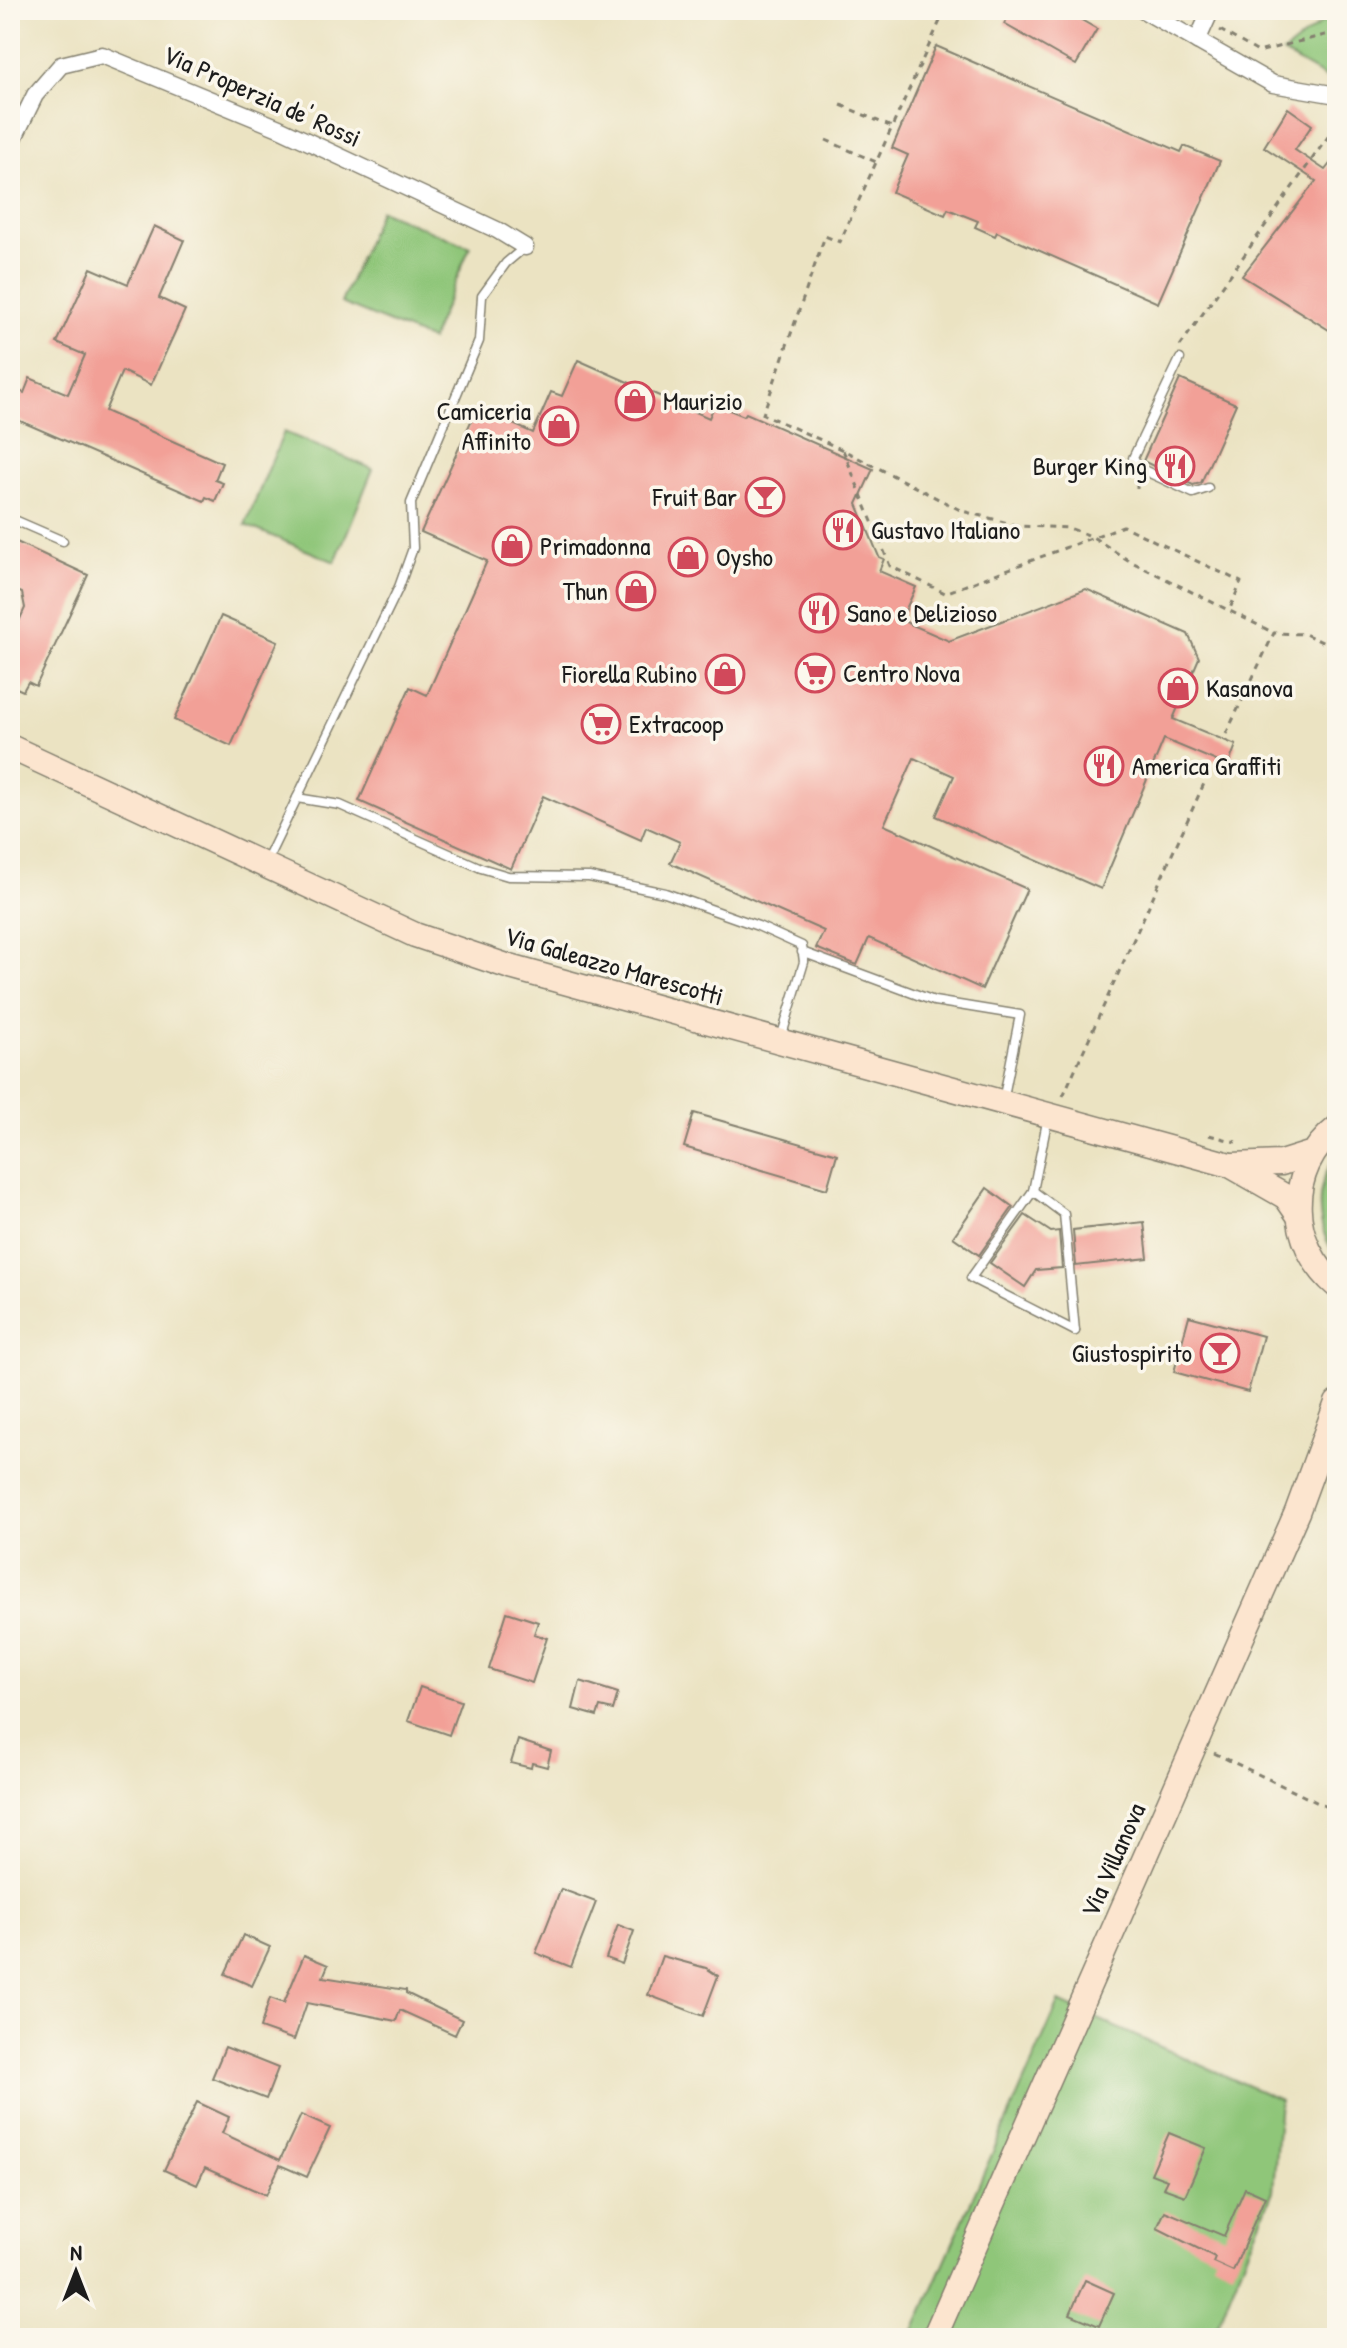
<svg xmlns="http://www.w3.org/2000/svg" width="1347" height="2348" viewBox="0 0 1347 2348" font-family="'Patrick Hand',sans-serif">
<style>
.green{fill:#8fc679;stroke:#56714a;stroke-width:2}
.building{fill:#f2a097}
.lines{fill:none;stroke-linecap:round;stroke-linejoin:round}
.lane-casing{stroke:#84806f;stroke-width:11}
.street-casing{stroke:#84806f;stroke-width:19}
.secondary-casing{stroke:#84806f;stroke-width:27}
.path{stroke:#84806f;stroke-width:3;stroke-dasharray:6 6;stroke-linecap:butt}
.lane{stroke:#fff;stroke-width:8}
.street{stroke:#fff;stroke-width:16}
.secondary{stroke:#fce5cf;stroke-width:24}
.labels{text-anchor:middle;stroke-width:7;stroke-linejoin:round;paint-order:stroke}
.street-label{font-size:26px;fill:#1c1c1c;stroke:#fbf7ec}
.poi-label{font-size:26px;fill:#1c1c1c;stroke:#fbf7ec;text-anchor:start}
</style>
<rect width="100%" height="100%" fill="#fbf7ec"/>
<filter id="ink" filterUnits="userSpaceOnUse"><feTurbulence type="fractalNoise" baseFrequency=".0125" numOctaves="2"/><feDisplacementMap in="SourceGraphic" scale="16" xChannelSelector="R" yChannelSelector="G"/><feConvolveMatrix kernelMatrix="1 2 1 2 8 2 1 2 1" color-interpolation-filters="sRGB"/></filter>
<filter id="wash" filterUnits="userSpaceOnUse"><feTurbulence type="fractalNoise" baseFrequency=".006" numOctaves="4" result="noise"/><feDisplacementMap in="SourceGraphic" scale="32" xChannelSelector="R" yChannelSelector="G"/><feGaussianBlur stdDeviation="1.8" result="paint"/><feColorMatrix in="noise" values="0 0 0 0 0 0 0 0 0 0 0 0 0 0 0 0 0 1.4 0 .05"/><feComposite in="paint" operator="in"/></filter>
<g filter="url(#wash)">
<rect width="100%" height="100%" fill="#ebe3c2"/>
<g class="green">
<polygon points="1330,16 1337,18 1337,84 1283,53"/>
<polygon points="380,210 470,247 431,340 341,303"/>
<polygon points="284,432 373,469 335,562 245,525"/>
<path d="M1337 1156V1257C1315 1229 1313 1184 1337 1156Z"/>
<polygon points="1059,2002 1280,2100 1273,2191 1212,2338 911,2338"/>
</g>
<g id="blocks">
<g class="building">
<polygon points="1012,10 1064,10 1097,29 1076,65 1004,24"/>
<polygon points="936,46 1181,152 1184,146 1220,161 1158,303 997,232 995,236 975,227 978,221 948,209 945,215 892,192 908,155 892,148"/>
<polygon points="1288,108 1312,125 1295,150 1325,170 1337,155 1337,335 1242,276 1316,181 1264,147"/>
<polygon points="154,226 184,240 159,298 185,310 151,385 122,371 105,411 222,463 215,480 223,483 215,501 206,497 204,501 13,418 16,411 10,408 10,387 24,393 30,378 68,394 85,355 57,343 91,268 128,284"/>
<polygon points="578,360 709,418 715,404 744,416 746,413 873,469 857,504 879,557 884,559 879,571 916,587 901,620 949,641 1086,589 1188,634 1199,658 1173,719 1236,745 1228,766 1164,739 1101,889 936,816 954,776 914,758 884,825 1027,889 982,989 869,938 857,965 816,948 824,931 670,863 680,842 646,827 641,840 543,796 511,869 359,801 410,687 427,695 487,561 421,532 477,408 533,433 551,392 562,396"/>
<polygon points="1180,379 1236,404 1201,483 1193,485 1143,461"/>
<polygon points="10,539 88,575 36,686 28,682 23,691 10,685 10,641 25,608 22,593 10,588"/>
<polygon points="221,616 278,641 231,746 174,720"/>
<polygon points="694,1113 837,1154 827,1189 684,1147"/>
<polygon points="987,1188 1013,1207 979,1255 953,1237"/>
<polygon points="1025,1215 1051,1232 1059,1231 1062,1268 1036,1270 1025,1287 990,1263"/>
<polygon points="1144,1222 1148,1258 1076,1266 1073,1230"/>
<polygon points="1189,1316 1263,1336 1248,1392 1174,1372"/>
<polygon points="507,1612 538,1622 534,1634 547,1638 532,1683 489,1669"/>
<polygon points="580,1681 618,1693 613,1710 600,1707 597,1716 573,1709"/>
<polygon points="420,1687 461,1701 449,1735 408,1721"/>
<polygon points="518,1740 551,1751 547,1767 532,1763 531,1768 511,1763"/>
<polygon points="561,1889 596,1902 571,1967 536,1953"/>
<polygon points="618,1925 634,1931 622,1964 606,1958"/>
<polygon points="243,1935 270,1947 252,1986 225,1974"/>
<polygon points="304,1955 328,1965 323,1977 406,1990 406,1993 462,2020 455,2035 400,2010 396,2021 307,2003 294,2040 260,2028 270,1998 284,2003"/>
<polygon points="662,1956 706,1968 718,1976 703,2016 648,1995"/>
<polygon points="225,2047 278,2068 266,2099 212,2078"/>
<polygon points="197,2102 229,2117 222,2133 280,2160 301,2115 330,2128 307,2177 280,2165 266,2195 205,2168 197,2185 164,2170"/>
<polygon points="1169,2133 1206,2148 1185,2196 1163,2188 1167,2180 1151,2174"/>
<polygon points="1245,2188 1265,2197 1233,2271 1213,2262 1215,2257 1157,2228 1165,2211 1224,2236"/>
<polygon points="1085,2280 1114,2293 1099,2326 1070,2314"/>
</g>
</g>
</g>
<g filter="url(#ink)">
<use href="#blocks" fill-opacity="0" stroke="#84806f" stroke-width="2"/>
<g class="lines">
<g class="lane-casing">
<g id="lane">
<polyline points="1180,359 1133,458 1139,468 1193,493 1208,488"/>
<polyline points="10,518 63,541"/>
<polyline points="297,798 340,805 481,868 508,876 589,877 665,893 758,926 802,946 804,962 781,1038"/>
<polyline points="266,862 399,587 413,548 411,503 479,341 482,296 506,263 525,247"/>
<polyline points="802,952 934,1001 1020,1015 1003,1101"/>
<polyline points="1048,1117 1033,1191 971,1278 1075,1331"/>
<polyline points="1033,1191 1064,1214 1075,1331"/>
</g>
</g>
<g class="street-casing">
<g id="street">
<polyline points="1143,10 1273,84 1337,95"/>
<polyline points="1197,41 1211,10"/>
<polyline points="10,146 35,95 61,65 102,55 279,128 497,230 525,247"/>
</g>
</g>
<g class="secondary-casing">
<g id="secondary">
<polyline points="10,747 415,935 510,967 1230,1165 1286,1197 1297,1213"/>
<path d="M1337 1128C1284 1169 1288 1245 1337 1286"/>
<polyline points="1233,1165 1281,1163 1313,1153"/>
<polyline points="934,2338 1297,1512 1337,1403"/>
</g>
</g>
<g class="path">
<polyline points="945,10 840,242 825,236 763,414 843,450 962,511 1020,526 1069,528 1091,536 1128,560 1274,633"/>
<polyline points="1220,30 1258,52 1337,32"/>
<polyline points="841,105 892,127"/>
<polyline points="826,140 876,162"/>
<polyline points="1180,346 1337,124"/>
<polyline points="843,450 890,566 945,593 1123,526 1241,582 1229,611"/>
<polyline points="1137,483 1137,493"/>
<polyline points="1226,734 1274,633 1305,634 1337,649"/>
<polyline points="1063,1096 1211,768"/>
<polyline points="1209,1135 1236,1142"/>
<polyline points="1214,1753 1337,1812"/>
</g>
<use href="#lane" class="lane"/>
<use href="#street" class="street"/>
<use href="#secondary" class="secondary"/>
</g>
</g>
<defs>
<g id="shop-ring" transform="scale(2)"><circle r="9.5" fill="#fbf7ec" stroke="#d1495b" stroke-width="1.5"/><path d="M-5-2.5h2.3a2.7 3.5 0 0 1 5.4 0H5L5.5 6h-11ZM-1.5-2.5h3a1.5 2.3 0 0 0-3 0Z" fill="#d1495b"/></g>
<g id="restaurant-ring" transform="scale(2)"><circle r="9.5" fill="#fbf7ec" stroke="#d1495b" stroke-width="1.5"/><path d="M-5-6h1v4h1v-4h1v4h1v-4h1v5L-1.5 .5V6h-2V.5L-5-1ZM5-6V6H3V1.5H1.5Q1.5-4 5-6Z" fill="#d1495b"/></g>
<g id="bar-ring" transform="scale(2)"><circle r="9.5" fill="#fbf7ec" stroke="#d1495b" stroke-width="1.5"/><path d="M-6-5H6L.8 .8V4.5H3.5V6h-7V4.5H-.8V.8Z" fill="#d1495b"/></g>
<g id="supermarket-ring" transform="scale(2)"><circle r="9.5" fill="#fbf7ec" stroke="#d1495b" stroke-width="1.5"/><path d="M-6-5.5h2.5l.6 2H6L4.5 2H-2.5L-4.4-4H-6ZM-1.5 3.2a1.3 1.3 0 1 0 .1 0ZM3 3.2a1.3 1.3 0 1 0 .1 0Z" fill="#d1495b"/></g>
</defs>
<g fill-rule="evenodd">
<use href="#shop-ring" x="635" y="401"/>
<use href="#shop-ring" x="559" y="426"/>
<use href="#restaurant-ring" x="1175" y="466"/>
<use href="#bar-ring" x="765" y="497"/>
<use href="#restaurant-ring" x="843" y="530"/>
<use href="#shop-ring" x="512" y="546"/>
<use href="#shop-ring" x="688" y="557"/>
<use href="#shop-ring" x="636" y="591"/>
<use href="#restaurant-ring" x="819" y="613"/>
<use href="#supermarket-ring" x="815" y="673"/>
<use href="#shop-ring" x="725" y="674"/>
<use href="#shop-ring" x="1178" y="688"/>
<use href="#supermarket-ring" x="601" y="724"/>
<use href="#restaurant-ring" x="1104" y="766"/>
<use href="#bar-ring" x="1220" y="1353"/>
</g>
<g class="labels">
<g class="street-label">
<text transform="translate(262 96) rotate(24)" y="9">Via Properzia de' Rossi</text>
<text transform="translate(614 966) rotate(16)" y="9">Via Galeazzo Marescotti</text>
<text transform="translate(1113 1860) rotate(-66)" y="9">Via Villanova</text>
</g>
<g class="poi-label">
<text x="663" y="410">Maurizio</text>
<text x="531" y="420" text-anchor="end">Camiceria<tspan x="531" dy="30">Affinito</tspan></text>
<text x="1147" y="475" text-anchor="end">Burger King</text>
<text x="737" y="506" text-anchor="end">Fruit Bar</text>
<text x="871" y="539">Gustavo Italiano</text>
<text x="540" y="555">Primadonna</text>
<text x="716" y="566">Oysho</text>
<text x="608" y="600" text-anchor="end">Thun</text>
<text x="847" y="622">Sano e Delizioso</text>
<text x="843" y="682">Centro Nova</text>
<text x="697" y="683" text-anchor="end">Fiorella Rubino</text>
<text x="1206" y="697">Kasanova</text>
<text x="629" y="733">Extracoop</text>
<text x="1132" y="775">America Graffiti</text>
<text x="1192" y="1362" text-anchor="end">Giustospirito</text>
</g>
</g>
<rect width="1347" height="2348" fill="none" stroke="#fbf7ec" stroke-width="40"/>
<g transform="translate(76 2272)" stroke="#fbf7ec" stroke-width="6" paint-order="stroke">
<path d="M0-6L14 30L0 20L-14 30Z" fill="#1c1c1c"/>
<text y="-12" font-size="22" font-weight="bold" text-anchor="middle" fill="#1c1c1c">N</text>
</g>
</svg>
